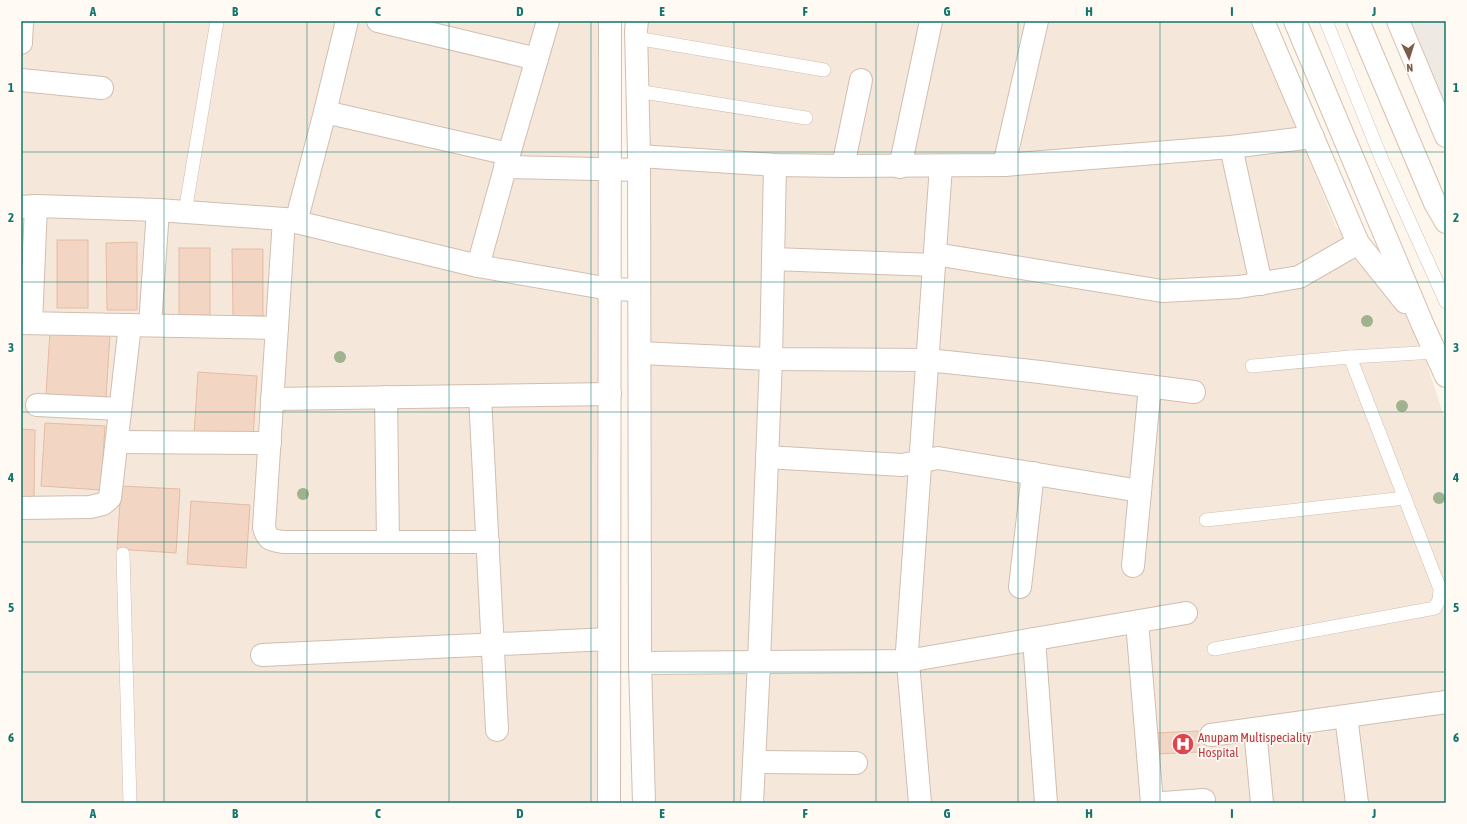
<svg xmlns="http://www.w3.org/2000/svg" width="1467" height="824" viewBox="0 0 1467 824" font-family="'Asap Condensed',sans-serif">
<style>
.residential{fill:#f5e8da}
.industrial{fill:#efe9e4}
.building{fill:#f3d5c3;stroke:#e6bba3}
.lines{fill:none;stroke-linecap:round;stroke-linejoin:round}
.service-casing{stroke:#d1beb0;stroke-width:14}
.minor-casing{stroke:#d1beb0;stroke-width:24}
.tertiary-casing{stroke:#d1beb0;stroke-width:24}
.secondary-casing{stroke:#d6c0b0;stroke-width:24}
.service{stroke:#fff;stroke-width:13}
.minor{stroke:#fff;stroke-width:22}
.tertiary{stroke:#fff;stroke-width:22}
.secondary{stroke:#fff;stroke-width:22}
.tree{fill:#a0b28e}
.grid{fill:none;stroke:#0f766e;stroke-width:1;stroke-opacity:0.55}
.labels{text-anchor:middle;stroke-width:3.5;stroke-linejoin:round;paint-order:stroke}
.health-label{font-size:13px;fill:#be3a42;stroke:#fffaf3;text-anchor:start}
.neatline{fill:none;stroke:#0f766e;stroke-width:1.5}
.grid-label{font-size:13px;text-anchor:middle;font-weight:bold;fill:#0f766e}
</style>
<rect width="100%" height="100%" fill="#fdf6ec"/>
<g class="residential">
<polygon points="21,21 605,21 604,803 21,803"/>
<polygon points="645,21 1255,21 1336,227 1415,327 1446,423 1446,803 652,803"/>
</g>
<polygon class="industrial" points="1409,21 1446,21 1446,113"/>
<g class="building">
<rect x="57" y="240" width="31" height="68"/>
<polygon points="137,242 137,310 107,310 106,243"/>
<polygon points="21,247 22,247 23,314 21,314"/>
<rect x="179" y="248" width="31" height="67"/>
<polygon points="232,249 263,249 263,316 233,316"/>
<polygon points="50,331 110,334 106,398 46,394"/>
<rect x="21" y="362" width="1" height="48"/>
<polygon points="198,372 257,376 253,439 194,435"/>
<polygon points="45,423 105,426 101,490 41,486"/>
<polygon points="21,429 35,430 34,500 21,499"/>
<polygon points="121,486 180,489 176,553 117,549"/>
<polygon points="191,501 250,505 246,568 187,564"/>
<polygon points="1198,731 1199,752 1157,754 1155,733"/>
</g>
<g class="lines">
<g class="service-casing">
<g id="service">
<polyline points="1326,21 1382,160 1446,302"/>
<polyline points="636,38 824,70"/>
<polyline points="637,91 806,118"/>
<polyline points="185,212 217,21"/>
<polyline points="1252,366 1350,357 1436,352"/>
<polyline points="1206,520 1405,498"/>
<polyline points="123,554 130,803"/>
<polyline points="1214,649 1435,608 1439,600 1440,589 1350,357"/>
</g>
</g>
<g class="minor-casing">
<g id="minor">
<polyline points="378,21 537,59"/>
<polyline points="21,43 22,21"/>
<polyline points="21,80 102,88"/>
<polyline points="325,112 509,154"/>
<polyline points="1231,147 1261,284"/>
<polyline points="639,156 775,165 843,166 1004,165 1231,147 1313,137"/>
<polyline points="1004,165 1037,21"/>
<polyline points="843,166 861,80"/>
<polyline points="505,167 639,170"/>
<polyline points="900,167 931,21"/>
<polyline points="21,207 36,206 158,210 284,219 478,266 610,289 639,290"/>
<path d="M284 219 264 527C267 540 271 540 283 542H488"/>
<polyline points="296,222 325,112 347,21"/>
<polyline points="935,254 1162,291 1239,287 1299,277 1358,243"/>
<polyline points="773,259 934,265"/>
<polyline points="478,266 509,154 548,21"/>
<polyline points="21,323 277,328"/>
<polyline points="31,323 36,206"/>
<polyline points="150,325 158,210"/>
<polyline points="640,353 771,359 928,360 1040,372 1194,392"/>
<polyline points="480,396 497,730"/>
<polyline points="386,397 388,542"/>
<polyline points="272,399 610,394"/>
<polyline points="37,405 120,409"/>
<polyline points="117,442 270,443"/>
<polyline points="767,457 902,465 938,458 1140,491"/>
<polyline points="21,508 90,507 103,504 110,498 130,325"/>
<polyline points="1133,566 1150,386"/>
<polyline points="1020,587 1033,473"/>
<polyline points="1137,622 1152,803"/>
<polyline points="1034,639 1046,803"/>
<polyline points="262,655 609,639"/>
<polyline points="640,663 907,661 1186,613"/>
<polyline points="1346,716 1357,803"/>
<polyline points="1255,729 1262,803"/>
<polyline points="1211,735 1446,702"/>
<polyline points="754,762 856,763"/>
<polyline points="752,803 759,662 771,359 775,165"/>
<polyline points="920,803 907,651 941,166"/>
<polyline points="1163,803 1204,800"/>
</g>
</g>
<g class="tertiary-casing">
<g id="tertiary">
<polyline points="637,21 636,30 639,156 640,663 644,803"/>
<polyline points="609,803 610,21"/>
</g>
</g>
<g class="secondary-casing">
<g id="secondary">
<polyline points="1263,21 1358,243 1405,302"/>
<polyline points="1295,21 1422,323 1446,376"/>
<polyline points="1358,21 1435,203 1446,222"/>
<polyline points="1398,21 1446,136"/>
</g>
</g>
<use href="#service" class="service"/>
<use href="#minor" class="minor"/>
<use href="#tertiary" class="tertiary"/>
<use href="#secondary" class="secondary"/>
</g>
<g class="tree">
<circle cx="1367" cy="321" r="6"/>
<circle cx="340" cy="357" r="6"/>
<circle cx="1402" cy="406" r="6"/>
<circle cx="303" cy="494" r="6"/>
<circle cx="1439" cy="498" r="6"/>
</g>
<path class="grid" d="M164 21V803M307 21V803M449 21V803M591 21V803M734 21V803M876 21V803M1018 21V803M1160 21V803M1303 21V803M21 152H1446M21 282H1446M21 412H1446M21 542H1446M21 672H1446"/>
<defs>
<g id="hospital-disc" transform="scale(1.15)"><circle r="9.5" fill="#e0444e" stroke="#fffaf3"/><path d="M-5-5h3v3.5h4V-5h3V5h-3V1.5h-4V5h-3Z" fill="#fff"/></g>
</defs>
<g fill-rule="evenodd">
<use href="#hospital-disc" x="1183" y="744"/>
</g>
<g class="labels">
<g class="health-label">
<text x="1198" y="742">Anupam Multispeciality<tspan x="1198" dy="15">Hospital</tspan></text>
</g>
</g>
<rect width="1467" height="824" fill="none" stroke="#fffaf3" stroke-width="44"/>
<g transform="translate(1409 58) rotate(176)" stroke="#fffaf3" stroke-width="3" paint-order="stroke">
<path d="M0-3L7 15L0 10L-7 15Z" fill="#7a5c4d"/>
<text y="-6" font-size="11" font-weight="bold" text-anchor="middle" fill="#7a5c4d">N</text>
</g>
<rect x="22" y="22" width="1423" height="780" class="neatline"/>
<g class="grid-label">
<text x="93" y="16">A</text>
<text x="235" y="16">B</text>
<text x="378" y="16">C</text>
<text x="520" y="16">D</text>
<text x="662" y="16">E</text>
<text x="805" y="16">F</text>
<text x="947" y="16">G</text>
<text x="1089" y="16">H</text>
<text x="1232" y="16">I</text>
<text x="1374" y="16">J</text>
<text x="11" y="92">1</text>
<text x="1456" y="92">1</text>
<text x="11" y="222">2</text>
<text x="1456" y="222">2</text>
<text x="11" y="352">3</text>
<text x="1456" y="352">3</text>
<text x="11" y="482">4</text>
<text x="1456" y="482">4</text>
<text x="11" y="612">5</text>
<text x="1456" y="612">5</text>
<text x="11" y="742">6</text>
<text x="1456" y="742">6</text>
<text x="93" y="818">A</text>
<text x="235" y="818">B</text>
<text x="378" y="818">C</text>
<text x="520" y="818">D</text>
<text x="662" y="818">E</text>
<text x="805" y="818">F</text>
<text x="947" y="818">G</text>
<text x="1089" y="818">H</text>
<text x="1232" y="818">I</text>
<text x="1374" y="818">J</text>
</g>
</svg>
